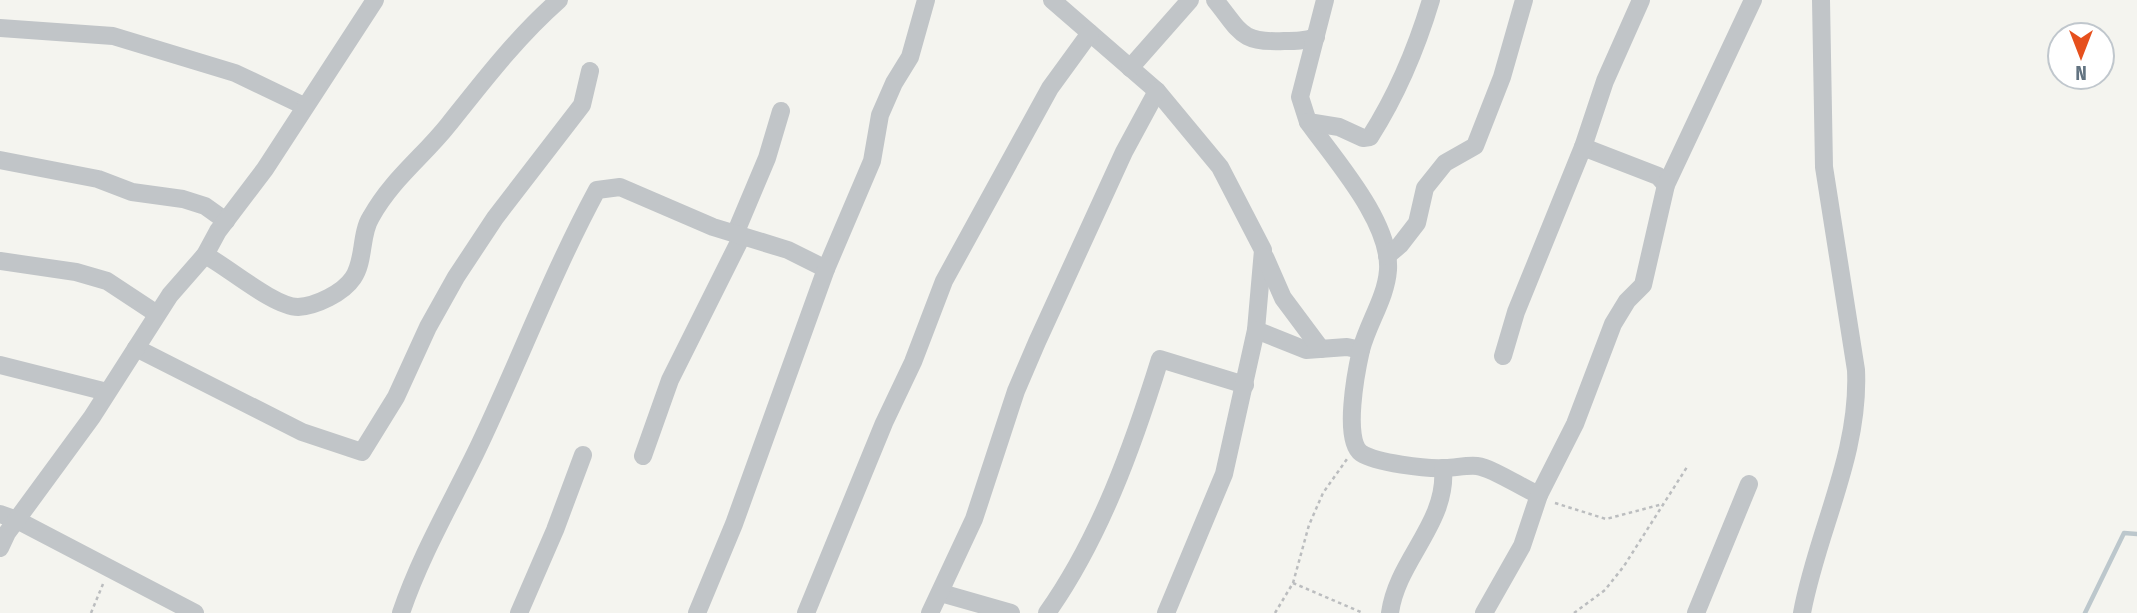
<svg xmlns="http://www.w3.org/2000/svg" width="2137" height="613" viewBox="0 0 2137 613" font-family="'Fira Sans Condensed',sans-serif">
<style>
.lines{fill:none;stroke-linecap:round;stroke-linejoin:round}
.stream{stroke:#bcc7cc;stroke-width:4.5}
.path{stroke:#bbbdbf;stroke-width:2.5;stroke-dasharray:3.5 3.5;stroke-linecap:butt}
.minor{stroke:#c1c5c8;stroke-width:18}
</style>
<rect width="100%" height="100%" fill="#f4f4ef"/>
<g class="lines">
<polyline class="stream" points="2085,613 2124,533 2137,534"/>
<g class="path">
<polyline points="1555,503 1606,519 1663,504"/>
<polyline points="1293,583 1363,613"/>
<polyline points="91,613 103,584"/>
<polyline points="1275,613 1293,583 1309,525 1323,493 1347,459"/>
<polyline points="1574,613 1605,590 1624,566 1687,467"/>
</g>
<g class="minor">
<polyline points="1052,0 1157,91 1220,167 1263,250 1256,330 1306,350 1347,347 1361,350"/>
<path d="M1215 0C1241 32 1240 43 1284 41 1296 41 1304 41 1316 37"/>
<path d="M1325 0 1300 97 1308 122C1335 160 1391 222 1388 270 1386 298 1368 323 1361 350 1356 372 1343 440 1361 453 1376 463 1426 469 1445 468 1455 468 1466 465 1477 466 1493 468 1522 488 1539 495"/>
<polyline points="0,28 113,36 235,73 304,106"/>
<polyline points="1130,68 1190,0"/>
<path d="M1308 122 1339 127 1363 138 1370 137C1398 93 1416 50 1431 0"/>
<polyline points="1583,147 1658,176 1666,185"/>
<polyline points="0,160 98,179 132,192 183,199 205,206 226,221"/>
<polyline points="735,234 767,158 781,111"/>
<path d="M205 255C228 267 274 307 298 307 316 306 343 293 353 278 365 261 360 234 371 217 393 178 423 157 449 124 484 80 517 37 559 0"/>
<polyline points="1387,256 1400,245 1417,223 1425,188 1445,163 1475,146 1502,77 1524,0"/>
<polyline points="1265,257 1283,298 1321,349"/>
<polyline points="0,261 76,272 107,281 157,314"/>
<polyline points="136,348 302,432 362,452 396,397 428,327 456,277 495,218 582,105 590,71"/>
<polyline points="1503,356 1516,312 1583,147 1605,81 1641,0"/>
<polyline points="0,365 107,392"/>
<polyline points="643,456 670,380 742,236"/>
<polyline points="0,514 17,520 195,613"/>
<polyline points="0,548 7,533 92,417 170,295 205,255 218,231 265,169 375,0"/>
<polyline points="941,593 1011,613"/>
<path d="M401 613C420 557 449 507 475 454 517 367 551 275 597 190L620 187 713 227 788 250 826 269"/>
<polyline points="519,613 555,530 583,455"/>
<polyline points="697,613 734,524 826,269 872,161 880,115 894,83 910,57 926,0"/>
<polyline points="806,613 884,423 913,362 944,281 1050,88 1090,33"/>
<polyline points="930,613 974,519 1016,391 1037,342 1124,152 1157,91"/>
<path d="M1047 613C1100 538 1133 446 1160 359L1245 385"/>
<polyline points="1166,613 1224,474 1256,330"/>
<path d="M1390 613C1397 560 1448 523 1443 468"/>
<polyline points="1484,613 1522,546 1539,495 1575,424 1613,324 1627,301 1643,285 1666,185 1753,0"/>
<polyline points="1696,613 1749,484"/>
<path d="M1802 613C1817 531 1860 455 1856 370L1824 167 1821 0"/>
</g>
</g>
<g transform="translate(2081 56) rotate(180)"><circle r="33" fill="#ffffff" stroke="#c0c7cd" stroke-width="2"/>
<path d="M0-5L12 26L0 18L-12 26Z" fill="#e6501d"/>
<text y="-10" font-size="19" font-weight="bold" text-anchor="middle" fill="#627381">N</text>
</g>
</svg>
